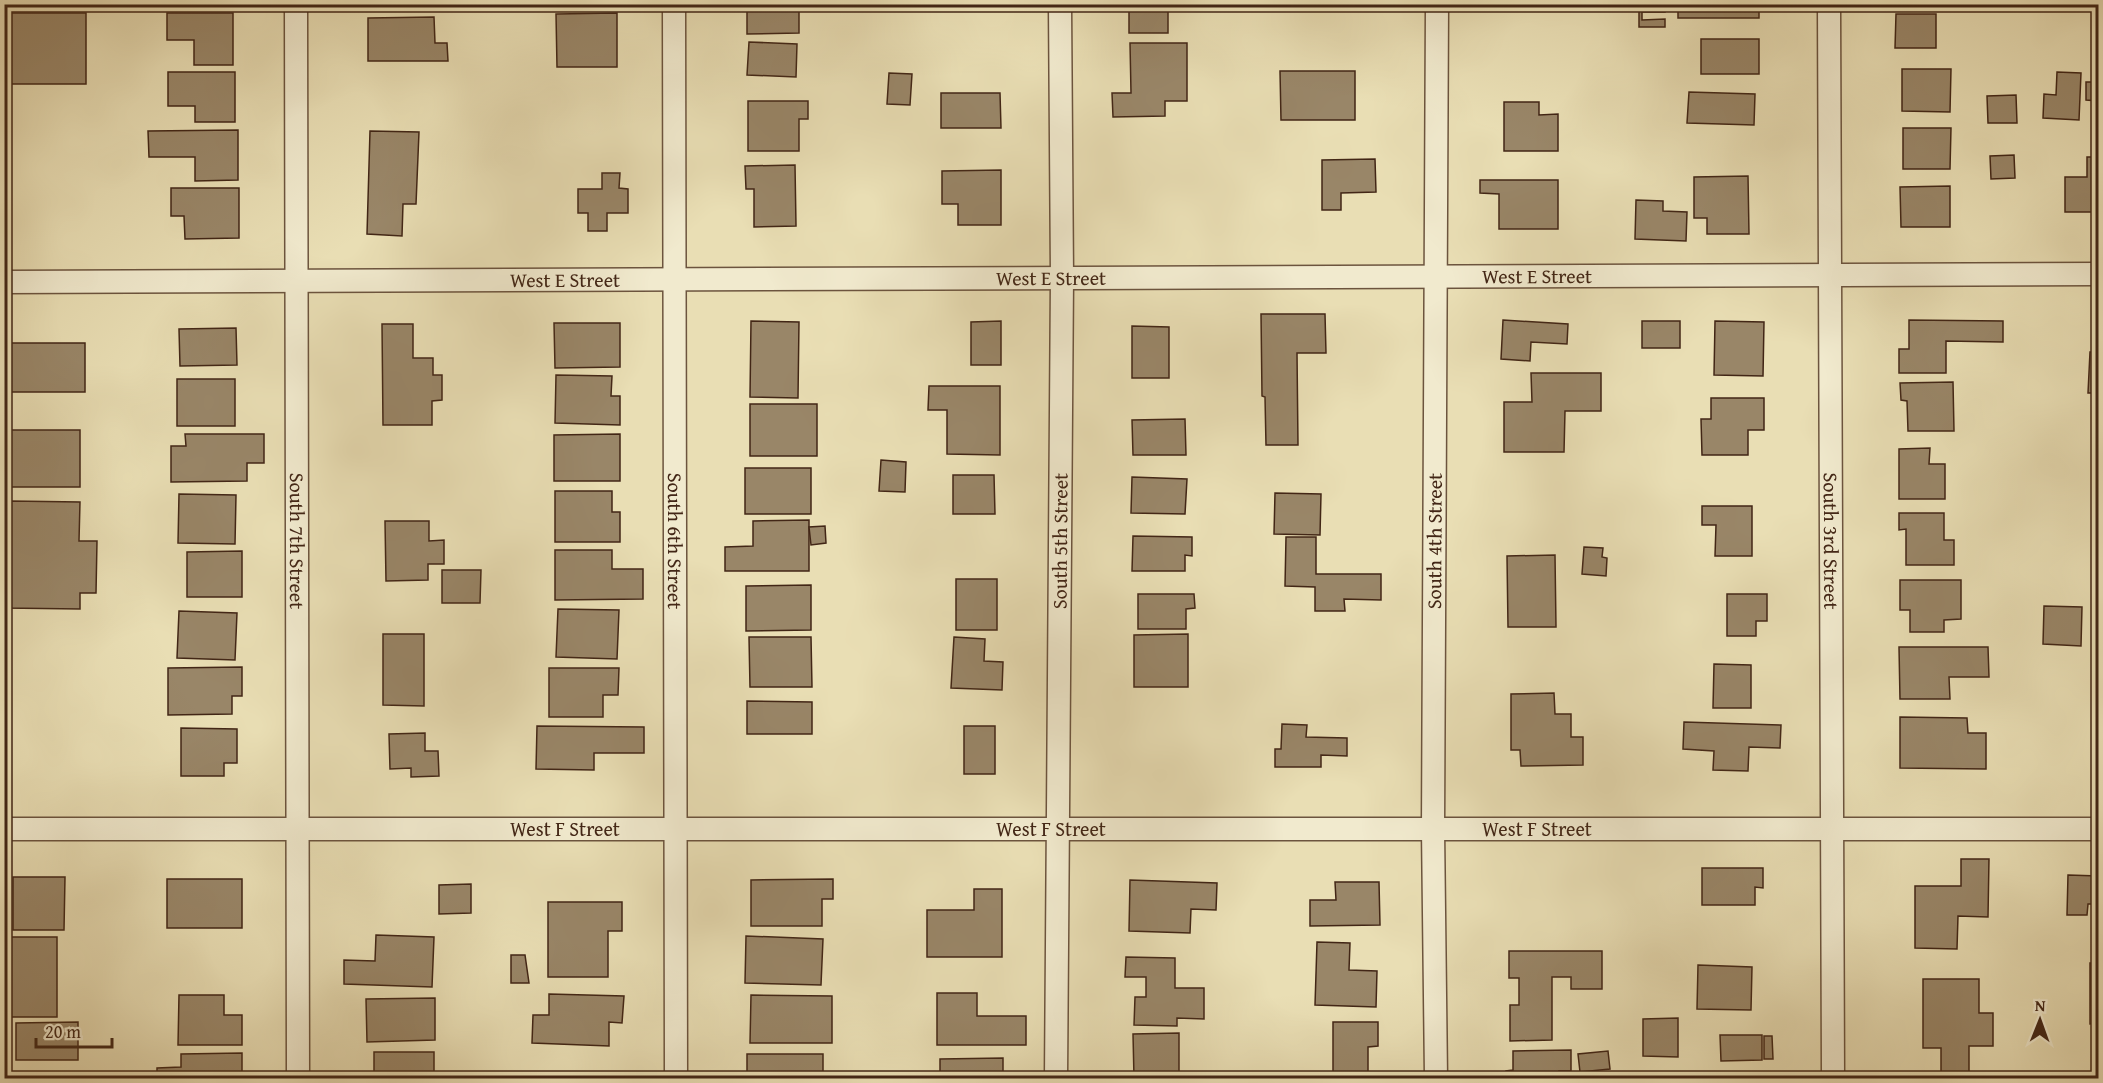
<svg xmlns="http://www.w3.org/2000/svg" width="2103" height="1083" viewBox="0 0 2103 1083" font-family="'Gentium Book Plus',serif">
<style>
.building{fill:#998668;stroke:#422616;stroke-width:1.5}
.lines{fill:none;stroke-linecap:round;stroke-linejoin:round}
.street-casing{stroke:#6c543e;stroke-width:25}
.street{stroke:#f1eace;stroke-width:22}
.labels{text-anchor:middle;stroke-width:6;stroke-linejoin:round;paint-order:stroke}
.street-label{font-size:20px;fill:#422616;stroke:#f1eace}
</style>
<rect width="100%" height="100%" fill="#e9deb4"/>
<filter id="stains"><feTurbulence type="fractalNoise" baseFrequency=".00333" numOctaves="4"/><feColorMatrix values="0 0 0 0 .2 0 0 0 0 .09 0 0 0 0 .02 0 0 0 .5 -.17"/></filter>
<radialGradient id="worn" r=".72"><stop offset=".6" stop-color="#630" stop-opacity="0"/><stop offset="1" stop-color="#630" stop-opacity=".3"/></radialGradient>
<g class="building">
<polygon points="196,4 238,4 238,7 196,6"/>
<polygon points="747,4 799,4 799,33 747,34"/>
<rect x="1129" y="4" width="39" height="29"/>
<rect x="1678" y="4" width="81" height="14"/>
<polygon points="1639,5 1665,5 1665,12 1642,12 1642,20 1665,19 1665,27 1639,27"/>
<rect x="4" y="13" width="82" height="71"/>
<polygon points="167,13 233,13 233,65 194,65 194,40 167,40"/>
<polygon points="617,13 617,67 557,67 556,14"/>
<polygon points="1896,14 1936,14 1936,48 1895,48"/>
<polygon points="434,17 435,43 447,43 448,61 368,61 368,18"/>
<rect x="1701" y="39" width="58" height="35"/>
<polygon points="749,42 797,44 796,77 747,75"/>
<polygon points="1130,43 1187,43 1187,101 1165,101 1165,116 1113,117 1112,93 1131,93"/>
<polygon points="1902,69 1951,69 1950,112 1902,111"/>
<polygon points="1280,71 1355,71 1355,120 1281,120"/>
<polygon points="168,72 235,72 235,122 195,122 195,106 168,106"/>
<polygon points="2057,72 2081,73 2079,120 2043,118 2044,94 2056,95"/>
<polygon points="889,73 912,74 910,105 887,104"/>
<polygon points="2086,82 2098,82 2098,101 2086,100"/>
<polygon points="1689,92 1755,94 1754,125 1687,123"/>
<polygon points="941,93 1000,93 1001,128 941,128"/>
<polygon points="2016,95 2017,123 1988,123 1987,96"/>
<polygon points="748,101 808,101 808,119 799,119 799,151 748,151"/>
<polygon points="1504,102 1539,102 1539,115 1558,114 1558,151 1504,151"/>
<polygon points="1903,128 1951,128 1950,169 1903,169"/>
<polygon points="238,130 238,180 195,181 195,157 149,157 148,131"/>
<polygon points="370,131 419,132 416,204 403,204 402,236 367,234"/>
<polygon points="2014,155 2015,178 1991,179 1990,156"/>
<polygon points="2087,157 2098,157 2098,212 2065,212 2065,177 2087,177"/>
<polygon points="1375,159 1376,192 1341,193 1341,210 1322,210 1322,160"/>
<polygon points="795,165 796,226 754,227 754,189 746,189 745,166"/>
<polygon points="1001,170 1001,225 958,225 958,204 942,204 942,171"/>
<polygon points="602,173 620,173 619,188 628,189 628,213 607,213 607,231 588,231 588,213 578,213 578,189 602,189"/>
<polygon points="1748,176 1749,234 1707,234 1707,218 1694,218 1694,177"/>
<polygon points="1480,180 1558,180 1558,229 1499,229 1499,194 1480,193"/>
<polygon points="1950,186 1950,227 1901,227 1900,187"/>
<polygon points="171,188 239,188 239,238 185,239 184,216 171,216"/>
<polygon points="1636,200 1663,201 1663,211 1687,212 1686,241 1635,239"/>
<polygon points="1261,314 1325,314 1326,353 1297,353 1298,445 1266,445 1265,397 1262,396"/>
<polygon points="1503,320 1568,324 1567,344 1531,342 1530,361 1501,359"/>
<polygon points="1909,320 2003,321 2003,342 1946,341 1946,373 1899,373 1899,349 1909,349"/>
<polygon points="751,321 799,322 798,398 750,397"/>
<polygon points="1001,321 1001,365 971,365 971,322"/>
<rect x="1642" y="321" width="38" height="27"/>
<polygon points="1715,321 1764,322 1763,376 1714,375"/>
<polygon points="554,323 620,323 620,367 555,368"/>
<polygon points="382,324 413,324 413,358 433,358 433,375 442,375 442,400 432,401 432,425 383,425"/>
<polygon points="1132,326 1169,327 1169,378 1132,378"/>
<polygon points="236,328 237,365 180,366 179,329"/>
<rect x="4" y="343" width="81" height="49"/>
<polygon points="2090,352 2098,352 2098,393 2088,393"/>
<polygon points="1531,373 1601,373 1601,411 1565,411 1564,452 1504,452 1504,402 1532,402"/>
<polygon points="556,375 612,376 611,396 620,396 620,425 555,423"/>
<rect x="177" y="379" width="58" height="47"/>
<polygon points="1953,382 1954,431 1908,431 1907,401 1901,400 1900,383"/>
<polygon points="929,386 1000,386 1000,455 947,454 947,410 928,410"/>
<polygon points="1711,398 1764,398 1764,430 1748,430 1748,455 1702,455 1701,419 1711,419"/>
<rect x="750" y="404" width="67" height="52"/>
<polygon points="1185,419 1186,455 1133,455 1132,420"/>
<rect x="4" y="430" width="76" height="57"/>
<polygon points="185,434 264,434 264,463 247,463 247,481 171,482 171,446 186,446"/>
<polygon points="620,434 620,481 554,481 554,435"/>
<polygon points="1930,448 1929,464 1945,464 1945,499 1899,499 1899,449"/>
<polygon points="881,460 906,462 905,492 879,491"/>
<rect x="745" y="468" width="66" height="46"/>
<polygon points="953,475 994,475 995,514 953,514"/>
<polygon points="1132,477 1187,479 1185,514 1131,513"/>
<polygon points="555,491 612,491 612,512 620,512 620,542 555,542"/>
<polygon points="1275,493 1321,494 1320,535 1274,534"/>
<polygon points="179,494 236,495 235,544 178,543"/>
<polygon points="10,501 80,502 79,541 97,541 96,593 80,593 80,609 4,608 4,583 9,583"/>
<polygon points="1702,506 1752,506 1752,556 1715,556 1716,525 1702,525"/>
<polygon points="1899,513 1944,513 1944,540 1954,540 1954,565 1906,565 1906,529 1899,530"/>
<polygon points="809,520 809,571 725,571 725,547 753,546 753,521"/>
<polygon points="385,521 429,521 429,541 444,540 444,564 428,564 428,580 386,581"/>
<polygon points="825,526 826,543 811,545 809,527"/>
<polygon points="2098,530 2098,567 2094,567 2094,531"/>
<polygon points="1133,536 1192,537 1192,556 1185,555 1185,571 1132,571"/>
<polygon points="1286,537 1316,537 1316,574 1381,574 1381,600 1344,599 1345,611 1315,611 1315,587 1285,586"/>
<polygon points="1584,547 1603,548 1602,557 1607,558 1606,576 1582,574"/>
<polygon points="555,550 612,550 612,569 643,569 643,599 555,600"/>
<polygon points="242,551 242,597 187,597 187,552"/>
<polygon points="1555,555 1556,627 1508,627 1507,556"/>
<polygon points="442,570 481,570 480,603 442,603"/>
<rect x="956" y="579" width="41" height="51"/>
<polygon points="1900,580 1961,580 1961,619 1944,620 1944,632 1910,632 1910,610 1900,610"/>
<polygon points="811,585 811,630 746,631 746,586"/>
<polygon points="1138,594 1194,594 1195,608 1186,609 1186,629 1138,629"/>
<polygon points="1727,594 1767,594 1767,621 1756,621 1756,636 1727,636"/>
<polygon points="2044,606 2082,607 2081,646 2043,644"/>
<polygon points="558,609 619,610 617,659 556,657"/>
<polygon points="179,611 237,613 235,660 177,658"/>
<polygon points="383,634 424,634 424,706 383,705"/>
<polygon points="1188,634 1188,687 1134,687 1134,635"/>
<polygon points="749,637 811,637 812,687 750,687"/>
<polygon points="954,637 985,639 984,661 1003,662 1002,690 951,688"/>
<polygon points="1899,647 1988,647 1989,677 1949,677 1950,699 1900,699"/>
<polygon points="1714,664 1751,665 1751,708 1713,708"/>
<polygon points="242,667 242,696 232,696 232,714 168,715 168,668"/>
<polygon points="549,668 619,668 618,695 603,695 603,717 549,717"/>
<polygon points="1554,693 1555,714 1571,714 1571,737 1583,737 1583,765 1521,766 1520,750 1511,750 1511,694"/>
<polygon points="747,701 812,702 812,734 747,734"/>
<rect x="2093" y="707" width="5" height="47"/>
<polygon points="1900,717 1967,718 1968,733 1986,733 1986,769 1900,768"/>
<polygon points="1684,722 1781,725 1780,748 1749,747 1748,771 1713,770 1714,751 1683,749"/>
<polygon points="1282,724 1307,725 1306,737 1347,738 1347,756 1321,755 1321,767 1275,767 1275,749 1281,749"/>
<polygon points="537,726 644,727 644,753 594,753 594,770 536,769"/>
<rect x="964" y="726" width="31" height="48"/>
<polygon points="181,728 237,729 237,763 224,763 224,776 181,776"/>
<polygon points="425,733 425,751 438,751 439,776 411,777 411,768 390,769 389,734"/>
<polygon points="1961,859 1989,859 1988,917 1958,916 1957,949 1915,948 1915,886 1961,886"/>
<polygon points="1702,868 1763,868 1763,888 1755,887 1755,905 1702,905"/>
<polygon points="2068,875 2098,876 2098,904 2088,904 2087,915 2067,915"/>
<polygon points="13,877 65,877 64,930 13,930"/>
<rect x="167" y="879" width="75" height="49"/>
<polygon points="833,879 833,899 822,899 822,926 751,926 751,880"/>
<polygon points="1130,880 1217,883 1216,910 1191,909 1190,933 1129,931"/>
<polygon points="1335,882 1379,882 1380,925 1310,926 1310,900 1336,900"/>
<polygon points="471,884 471,913 439,914 439,885"/>
<polygon points="974,889 1002,889 1002,957 927,957 927,910 974,910"/>
<polygon points="548,902 622,902 622,931 608,931 608,977 548,977"/>
<polygon points="376,935 434,937 432,987 344,984 344,960 375,961"/>
<polygon points="746,936 823,939 821,985 745,983"/>
<rect x="4" y="937" width="53" height="80"/>
<polygon points="1317,942 1350,943 1349,970 1377,971 1376,1007 1315,1005"/>
<polygon points="1509,951 1602,951 1602,989 1571,989 1571,977 1552,977 1552,1040 1510,1041 1510,1005 1519,1005 1519,978 1509,978"/>
<polygon points="511,955 525,955 529,983 511,983"/>
<polygon points="1126,957 1175,958 1175,988 1204,988 1204,1019 1177,1018 1177,1026 1134,1025 1135,997 1146,997 1146,977 1125,977"/>
<polygon points="2090,963 2098,963 2098,1023 2090,1024"/>
<polygon points="1698,965 1752,967 1751,1010 1697,1009"/>
<polygon points="1923,979 1979,979 1979,1013 1993,1013 1993,1046 1969,1046 1969,1078 1941,1078 1941,1048 1923,1048"/>
<polygon points="937,993 977,993 977,1016 1026,1016 1026,1045 937,1045"/>
<polygon points="549,994 624,996 622,1023 609,1022 609,1046 532,1043 533,1015 549,1015"/>
<polygon points="179,995 224,995 224,1015 242,1015 242,1045 178,1045"/>
<polygon points="751,995 832,996 832,1043 750,1043"/>
<polygon points="435,998 435,1040 367,1042 366,999"/>
<polygon points="1678,1018 1678,1057 1643,1056 1643,1019"/>
<polygon points="78,1022 78,1060 16,1060 16,1023"/>
<polygon points="1333,1022 1378,1022 1378,1046 1368,1047 1368,1078 1333,1078"/>
<polygon points="1179,1033 1179,1078 1134,1078 1133,1034"/>
<polygon points="1720,1035 1762,1035 1762,1060 1721,1061"/>
<polygon points="1764,1036 1772,1036 1773,1059 1764,1059"/>
<polygon points="1571,1050 1571,1071 1559,1071 1559,1078 1506,1078 1506,1071 1513,1070 1513,1051"/>
<polygon points="1608,1051 1610,1069 1580,1072 1578,1054"/>
<polygon points="374,1052 434,1052 434,1078 368,1078 374,1077"/>
<polygon points="242,1053 242,1078 157,1078 157,1068 181,1067 181,1054"/>
<rect x="747" y="1054" width="76" height="24"/>
<polygon points="1003,1058 1003,1078 940,1078 940,1059"/>
</g>
<g class="lines">
<g class="street-casing">
<g id="street">
<path id="s1" d="M296 4 298 1078"/>
<path id="s2" d="M674 4 676 1078"/>
<path id="s3" d="M1829 4 1833 1078"/>
<path id="s4" d="M4 282 2098 274"/>
<path id="s5" d="M4 829H2098"/>
<path id="s6" d="M1056 1078 1062 278 1060 4"/>
<path id="s7" d="M1436 1078 1433 829 1437 4"/>
</g>
</g>
<use href="#street" class="street"/>
</g>
<g class="labels">
<g class="street-label">
<text dy="7" stroke="none"><textPath href="#s4" startOffset="1533">West E Street</textPath></text>
<text dy="7" stroke="none"><textPath href="#s4" startOffset="1047">West E Street</textPath></text>
<text dy="7" stroke="none"><textPath href="#s4" startOffset="561">West E Street</textPath></text>
<text dy="7" stroke="none"><textPath href="#s1" startOffset="537">South 7th Street</textPath></text>
<text dy="7" stroke="none"><textPath href="#s6" startOffset="537">South 5th Street</textPath></text>
<text dy="7" stroke="none"><textPath href="#s3" startOffset="537">South 3rd Street</textPath></text>
<text dy="7" stroke="none"><textPath href="#s2" startOffset="537">South 6th Street</textPath></text>
<text dy="7" stroke="none"><textPath href="#s7" startOffset="537">South 4th Street</textPath></text>
<text dy="7" stroke="none"><textPath href="#s5" startOffset="561">West F Street</textPath></text>
<text dy="7" stroke="none"><textPath href="#s5" startOffset="1047">West F Street</textPath></text>
<text dy="7" stroke="none"><textPath href="#s5" startOffset="1533">West F Street</textPath></text>
</g>
</g>
<rect width="2103" height="1083" fill="none" stroke="#e9deb4" stroke-width="24"/>
<rect x="6" y="6" width="2091" height="1071" fill="none" stroke="#422616" stroke-width="3"/>
<rect x="12" y="12" width="2079" height="1059" fill="none" stroke="#422616" stroke-width="1.5"/>
<g transform="translate(2040 1020) rotate(1)" stroke="#f1eace" stroke-width="4.5" paint-order="stroke">
<path d="M0-4.5L10 22L0 15L-10 22Z" fill="#422616"/>
<text y="-9" font-size="16" font-weight="bold" text-anchor="middle" fill="#422616">N</text>
</g>
<path d="M36 1038v9h76v-9" fill="none" stroke="#422616" stroke-width="3"/>
<text x="45" y="1038" font-size="18" fill="#422616" stroke="#f1eace" stroke-width="4.5" paint-order="stroke">20 m</text>
<rect width="100%" height="100%" filter="url(#stains)"/>
<rect width="100%" height="100%" fill="url(#worn)"/>
</svg>
